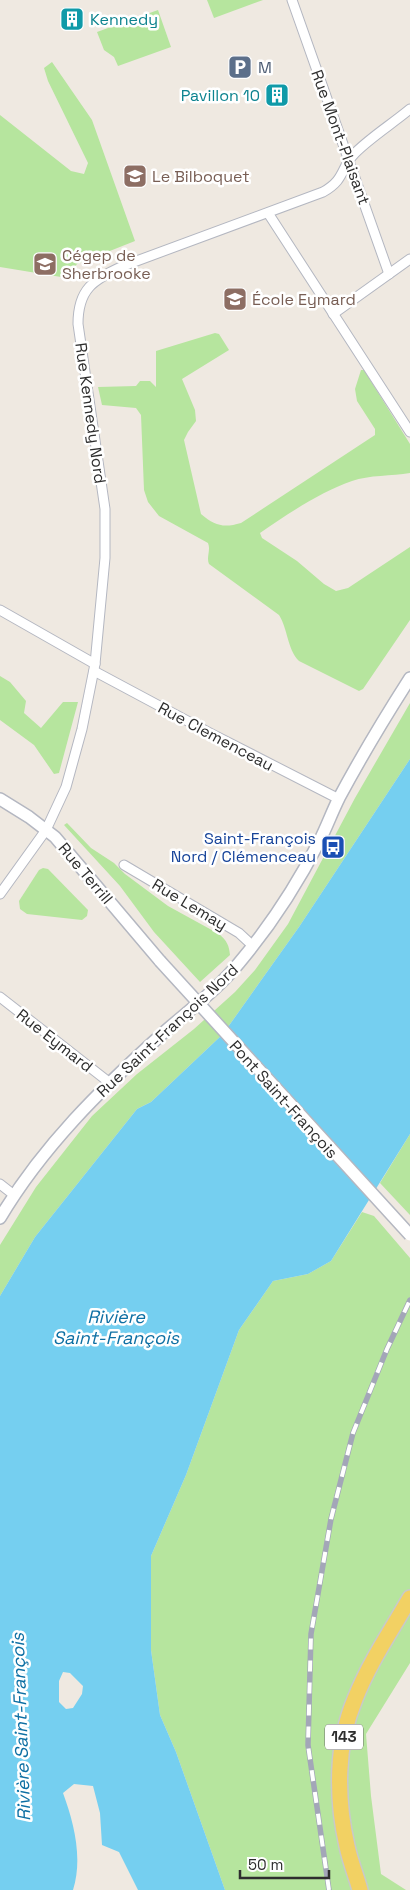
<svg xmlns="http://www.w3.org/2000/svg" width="410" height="1890" viewBox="0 0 410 1890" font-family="'Space Grotesk',sans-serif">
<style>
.green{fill:#b6e59e}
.water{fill:#75cff0;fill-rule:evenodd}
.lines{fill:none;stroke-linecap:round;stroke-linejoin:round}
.minor-casing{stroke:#b4b7c1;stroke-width:11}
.tertiary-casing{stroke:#b4b7c1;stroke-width:14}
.primary-casing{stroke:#c9c9c9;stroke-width:18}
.minor{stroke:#fff;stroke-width:9}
.tertiary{stroke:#fff;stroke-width:11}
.primary{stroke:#f2d163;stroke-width:15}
.rail-casing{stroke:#a3a6b8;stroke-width:5.5}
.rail{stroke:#fff;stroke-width:4;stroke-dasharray:11;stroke-linecap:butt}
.tertiary-bridge-casing{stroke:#b4b7c1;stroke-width:14;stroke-linecap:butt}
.tertiary-bridge{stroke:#fff;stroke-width:11}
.labels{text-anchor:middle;stroke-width:5;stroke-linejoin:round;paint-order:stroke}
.shield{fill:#fff;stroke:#6d6d6d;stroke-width:1}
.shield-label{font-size:15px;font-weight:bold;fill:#2e2e2e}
.culture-label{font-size:16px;fill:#0d838f;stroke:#fff;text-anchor:start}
.service-label{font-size:16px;fill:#4e5e75;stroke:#fff;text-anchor:start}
.street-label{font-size:16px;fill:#2e2e2e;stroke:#fff}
.education-label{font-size:16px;fill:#785e54;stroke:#fff;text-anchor:start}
.transit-label{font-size:16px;fill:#164399;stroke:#fff;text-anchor:end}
.water-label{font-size:18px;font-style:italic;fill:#0d6fa3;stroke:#fff}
</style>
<rect width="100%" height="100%" fill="#efe9e1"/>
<g class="green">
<polygon points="207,0 263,0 214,18"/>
<polygon points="158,10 171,47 118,66 114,57 104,50 97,32"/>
<polygon points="52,62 92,120 135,241 77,264 68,275 61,277 0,267 0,115 71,171 84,174 88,163 48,81 44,68"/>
<path d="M215 333 219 334 229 350 182 379 195 410 196 421 188 432 184 440 201 514C215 526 224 528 241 523L375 435V429L357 401 355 389 361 370H364L410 444V473C392 476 369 475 352 481 322 491 286 515 260 533L262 538 297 561 324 584 336 591 348 588 410 547V620L363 689 359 691 299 661C287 649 288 629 279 615L209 564C206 557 211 550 208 543L159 516 148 502 144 490 141 415 136 408 102 405 98 387 136 386 140 381H150L156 387V351Z"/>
<polygon points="0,676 10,682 26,701 24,713 41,728 63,702 78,702 59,773 54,774 34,745 0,720"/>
<polygon points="410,703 410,759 299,927 223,1034 151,1102 137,1109 35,1237 0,1296 0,1245 36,1187 92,1116 137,1074 194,1029 235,992 255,970 288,924 355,798"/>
<path d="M67 823 91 848 114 863 125 874 168 906 219 934C227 941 229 945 230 955L200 982 154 932 120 886 64 825Z"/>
<polygon points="43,868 48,869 88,910 87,916 82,920 27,914 20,909 19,901 39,870"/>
<polygon points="410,1134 410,1215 380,1183"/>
<polygon points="362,1212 374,1216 410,1258 410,1663 366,1734 371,1796 381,1874 406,1890 225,1890 176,1752 160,1715 151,1650 151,1556 186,1475 239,1330 273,1281 308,1274 331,1261"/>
</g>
<path class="water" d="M410 759V1134L331 1261 308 1274 273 1281 239 1330 186 1475 151 1556V1650L160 1715 176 1752 225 1890H138L119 1852 102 1845 100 1813 93 1786 74 1784 63 1793C74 1823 83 1858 73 1890H0V1296L35 1237 137 1109 151 1102 223 1034 299 927ZM63 1672 70 1673 83 1686 82 1694 73 1708 66 1709 59 1702V1681Z"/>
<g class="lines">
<g class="minor-casing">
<g id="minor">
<polyline points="292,0 389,274"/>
<polyline points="268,213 410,432"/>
<polyline points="333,314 410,259"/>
<polyline points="0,610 95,664"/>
<polyline points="94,671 210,733 339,799"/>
<polyline points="124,865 239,933 253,946"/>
<path d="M0 894 46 830 66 787 82 729 95 664 105 558V509L78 324C78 289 93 280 123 266L323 192C346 179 340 168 355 153 371 137 392 124 410 109"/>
<polyline points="0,997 110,1083"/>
<polyline points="0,1184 14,1195"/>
</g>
</g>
<g class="tertiary-casing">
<g id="tertiary">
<polyline points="0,799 29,817 55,837 160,961"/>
<path d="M0 1218C42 1147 101 1089 162 1034 188 1011 217 990 239 963 271 925 298 883 320 840 327 826 332 812 339 798 361 757 385 717 410 678"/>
</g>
</g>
<g class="primary-casing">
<path id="primary" d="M360 1890C356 1875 350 1861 347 1846 336 1798 336 1744 355 1699 369 1663 391 1631 410 1598"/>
</g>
<use href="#minor" class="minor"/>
<use href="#tertiary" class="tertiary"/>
<use href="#primary" class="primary"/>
<g class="rail-casing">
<polyline id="rail" points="329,1890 308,1745 311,1634 331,1519 353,1433 387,1349 410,1300"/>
</g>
<use href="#rail" class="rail"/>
<g class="tertiary-bridge-casing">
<polyline id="tertiary-bridge" points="160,961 410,1235"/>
</g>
<use href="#tertiary-bridge" class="tertiary-bridge"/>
</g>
<defs>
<g id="building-square" transform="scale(1.25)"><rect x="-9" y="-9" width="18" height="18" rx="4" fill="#0f9aa8" stroke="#fff"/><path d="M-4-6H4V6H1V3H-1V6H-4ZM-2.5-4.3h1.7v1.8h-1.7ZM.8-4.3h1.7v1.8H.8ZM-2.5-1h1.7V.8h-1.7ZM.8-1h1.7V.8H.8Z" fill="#fff"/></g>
<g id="parking-square" transform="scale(1.25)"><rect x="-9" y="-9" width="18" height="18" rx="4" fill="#5c6f8a" stroke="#fff"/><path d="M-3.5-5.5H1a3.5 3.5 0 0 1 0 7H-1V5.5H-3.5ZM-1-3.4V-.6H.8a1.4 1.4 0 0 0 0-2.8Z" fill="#fff"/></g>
<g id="school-square" transform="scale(1.25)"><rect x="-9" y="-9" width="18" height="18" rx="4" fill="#8d6e63" stroke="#fff"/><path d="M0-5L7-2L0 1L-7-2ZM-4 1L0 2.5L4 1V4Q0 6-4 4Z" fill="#fff"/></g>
<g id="university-square" transform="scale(1.25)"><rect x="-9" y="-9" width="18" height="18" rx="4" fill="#8d6e63" stroke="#fff"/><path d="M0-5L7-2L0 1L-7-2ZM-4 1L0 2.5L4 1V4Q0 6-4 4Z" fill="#fff"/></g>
<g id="bus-square" transform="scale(1.25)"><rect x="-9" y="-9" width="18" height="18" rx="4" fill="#1a4fb4" stroke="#fff"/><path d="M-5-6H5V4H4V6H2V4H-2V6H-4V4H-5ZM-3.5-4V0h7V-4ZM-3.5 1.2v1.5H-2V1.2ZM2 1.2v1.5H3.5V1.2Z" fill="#fff"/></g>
</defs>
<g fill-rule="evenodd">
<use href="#building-square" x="72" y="19"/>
<use href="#parking-square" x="240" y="67"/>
<use href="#building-square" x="277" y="95"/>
<use href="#school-square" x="135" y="176"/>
<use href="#university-square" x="45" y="264"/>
<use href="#school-square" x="235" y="299"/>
<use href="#bus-square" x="333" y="847"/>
</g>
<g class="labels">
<rect class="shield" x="325" y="1724.5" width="38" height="25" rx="4"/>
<g class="shield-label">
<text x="344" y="1742">143</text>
</g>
<g class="culture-label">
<text x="90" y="25">Kennedy</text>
<text x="260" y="101" text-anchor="end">Pavillon 10</text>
</g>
<g class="service-label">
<text x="258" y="73">M</text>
</g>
<g class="street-label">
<text transform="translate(341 137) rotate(70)" y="6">Rue Mont-Plaisant</text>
<text transform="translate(91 413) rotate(82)" y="6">Rue Kennedy Nord</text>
<text transform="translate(216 736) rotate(28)" y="6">Rue Clemenceau</text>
<text transform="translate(86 873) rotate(50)" y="6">Rue Terrill</text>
<text transform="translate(190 904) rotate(31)" y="6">Rue Lemay</text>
<text transform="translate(167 1030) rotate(-43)" y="6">Rue Saint-François Nord</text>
<text transform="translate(55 1040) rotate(38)" y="6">Rue Eymard</text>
<text transform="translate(284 1099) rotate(48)" y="6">Pont Saint-François</text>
</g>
<g class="education-label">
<text x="152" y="182">Le Bilboquet</text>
<text x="62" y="261">Cégep de<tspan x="62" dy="18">Sherbrooke</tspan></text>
<text x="252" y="305">École Eymard</text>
</g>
<g class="transit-label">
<text x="316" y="844">Saint-François<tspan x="316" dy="18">Nord / Clémenceau</tspan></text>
</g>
<g class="water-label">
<text x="116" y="1323">Rivière<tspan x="116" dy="21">Saint-François</tspan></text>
<text transform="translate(21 1727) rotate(-92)" y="6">Rivière Saint-François</text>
</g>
</g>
<path d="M240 1870v8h89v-8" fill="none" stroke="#2e2e2e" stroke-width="2.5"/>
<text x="248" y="1870" font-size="15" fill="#2e2e2e" stroke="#ffffff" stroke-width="4" paint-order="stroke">50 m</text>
</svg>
